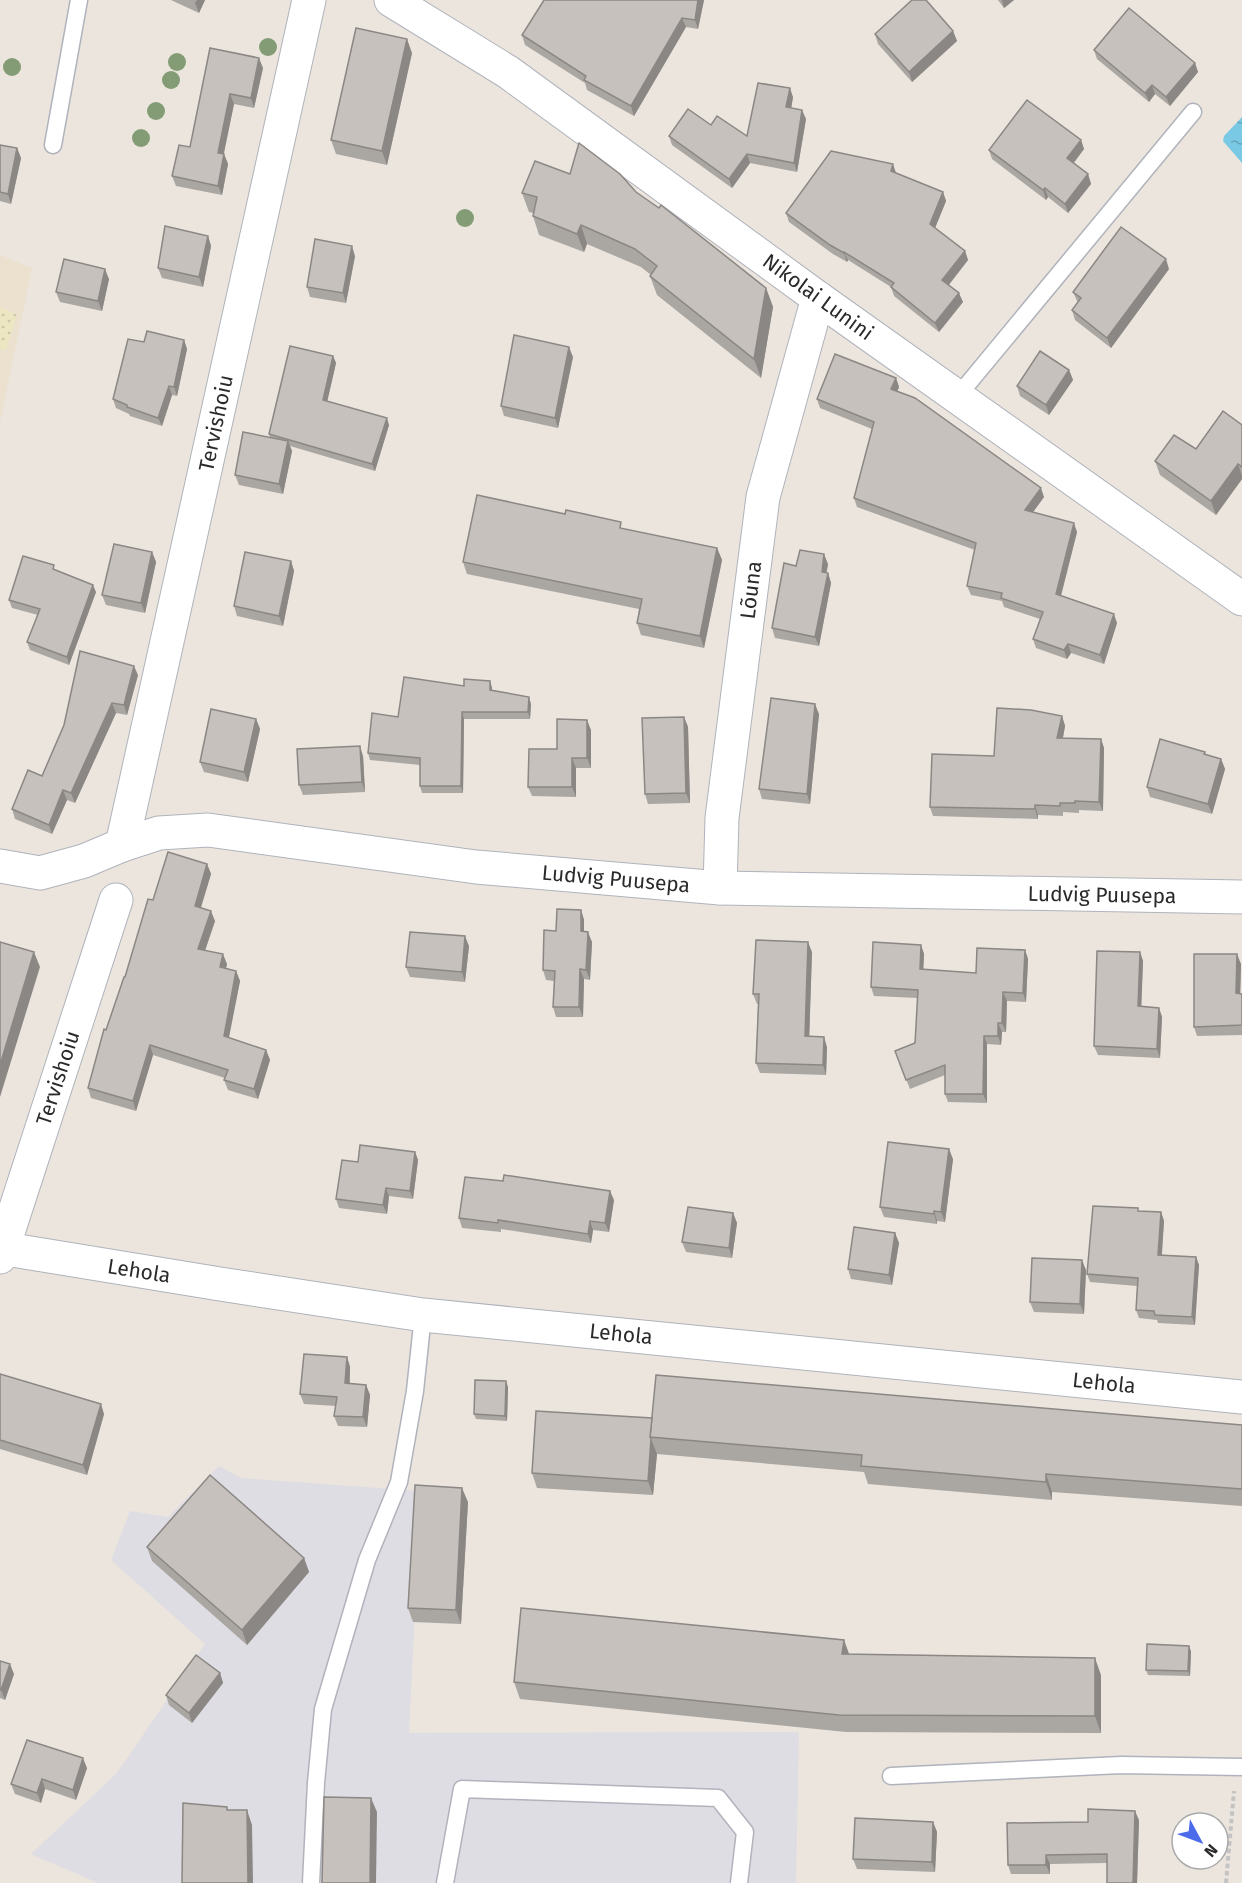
<svg xmlns="http://www.w3.org/2000/svg" width="1242" height="1883" viewBox="0 0 1242 1883" font-family="'Fira Sans',sans-serif">
<style>
.industrial{fill:#dfdde4}
.education{fill:#ebe1ce}
.sand{fill:url(#sand-dots)}
.water{fill:url(#water-ripples)}
.lines{fill:none;stroke-linecap:round;stroke-linejoin:round}
.service-casing{stroke:#b0b3bc;stroke-width:19}
.minor-casing{stroke:#b0b3bc;stroke-width:35}
.tertiary-casing{stroke:#b0b3bc;stroke-width:35}
.path{stroke:#c3c3c3;stroke-width:4;stroke-dasharray:4.5 3;stroke-linecap:butt}
.service{stroke:#fff;stroke-width:16}
.minor{stroke:#fff;stroke-width:33}
.tertiary{stroke:#fff;stroke-width:33}
.tree{fill:#839c75}
.wall{fill:#aaa6a2}
.shaded-wall{fill:#8b8784}
.building{fill:#c6c1bc;stroke:#8b8784;stroke-width:1.5}
.labels{text-anchor:middle;stroke-width:4.5;stroke-linejoin:round;paint-order:stroke}
.street-label{font-size:21px;fill:#2a2a2a;stroke:#fff}
</style>
<defs>
<pattern id="sand-dots" width="8" height="8" patternUnits="userSpaceOnUse" patternTransform="scale(1.5)"><rect width="8" height="8" fill="#ede6c3"/><path d="M2 2h.1M6 6h.1" fill="none" stroke="#cbc5a8" stroke-width="1.8" stroke-linecap="round"/></pattern>
<pattern id="water-ripples" width="26" height="14" patternUnits="userSpaceOnUse" patternTransform="scale(1.5)"><rect width="26" height="14" fill="#79c9e4"/><path d="M2 4q2-2 4 0t4 0M15 11q2-2 4 0t4 0" fill="none" stroke="#63a3b9"/></pattern>
</defs>
<rect width="100%" height="100%" fill="#ebe5dd"/>
<polygon class="industrial" points="219,1466 241,1478 421,1491 409,1733 799,1732 796,1883 98,1883 31,1854 117,1773 205,1644 111,1560 130,1511 168,1517"/>
<polygon class="education" points="0,255 32,268 0,422"/>
<polygon class="sand" points="0,307 17,315 6,350 0,349"/>
<polygon class="water" points="1242,117 1242,163 1223,141 1224,136"/>
<g class="lines">
<g class="service-casing">
<g id="service">
<polyline points="53,145 79,0"/>
<polyline points="957,397 1193,112"/>
<polyline points="891,1776 1121,1765 1242,1767"/>
<polyline points="311,1883 316,1783 323,1709 367,1560 399,1482 415,1391 423,1315"/>
<polyline points="445,1883 462,1789 718,1798 745,1832 739,1883"/>
</g>
</g>
<g class="minor-casing">
<g id="minor">
<polyline points="122,845 309,0"/>
<polyline points="0,866 40,873 84,861 122,845 159,833 208,830 476,867 720,888 1242,897"/>
<polyline points="720,888 722,818 763,497 818,298"/>
<polyline points="0,1248 220,1284 423,1315 1242,1397"/>
<polyline points="0,1257 116,900"/>
</g>
</g>
<g class="tertiary-casing">
<polyline id="tertiary" points="391,0 508,72 818,298 1242,599"/>
</g>
<polyline class="path" points="1226,1883 1234,1791"/>
<use href="#service" class="service"/>
<use href="#minor" class="minor"/>
<use href="#tertiary" class="tertiary"/>
</g>
<g class="tree">
<circle cx="268" cy="47" r="9"/>
<circle cx="177" cy="62" r="9"/>
<circle cx="12" cy="67" r="9"/>
<circle cx="171" cy="80" r="9"/>
<circle cx="156" cy="111" r="9"/>
<circle cx="141" cy="138" r="9"/>
<circle cx="465" cy="218" r="9"/>
</g>
<g class="wall">
<polygon points="171,0 205,0 199,13"/>
<polygon points="704,0 698,29 686,27 634,116 587,90 585,83 525,45 522,35"/>
<polygon points="998,0 1014,0 1004,8"/>
<polygon points="953,31 957,41 912,82 878,44 875,34"/>
<polygon points="210,48 263,68 254,108 234,104 223,154 224,154 228,164 222,195 176,186 172,176 190,147"/>
<polygon points="1094,50 1195,63 1198,72 1170,106 1155,94 1149,102 1097,59"/>
<polygon points="412,53 387,165 336,154 331,140"/>
<polygon points="793,97 791,108 806,119 797,172 750,163 732,188 672,145 669,136 711,125 747,136"/>
<polygon points="1081,140 1084,149 1074,163 1088,174 1091,184 1068,213 1048,197 1046,200 992,159 989,150"/>
<polygon points="0,145 17,148 21,158 11,204 0,201"/>
<polygon points="896,173 943,192 946,201 935,228 965,251 968,260 949,285 963,302 939,332 894,296 891,287 848,260 847,262 833,254 789,222 786,213"/>
<polygon points="570,174 636,192 766,288 773,307 761,378 657,295 650,276 651,275 641,267 587,244 584,252 539,235 533,216 533,213 529,212 522,193"/>
<polygon points="208,236 211,246 203,287 162,278 158,268"/>
<polygon points="355,256 346,303 310,297 307,287"/>
<polygon points="1169,269 1111,348 1075,320 1072,310 1078,303 1073,292"/>
<polygon points="109,279 102,311 60,302 56,292"/>
<polygon points="184,340 187,349 177,396 172,395 162,426 130,416 129,414 116,408 113,399 144,342"/>
<polygon points="333,356 336,363 327,401 389,425 375,471 290,446 292,451 283,494 239,485 235,475 270,437 269,434"/>
<polygon points="573,357 558,428 504,416 501,406"/>
<polygon points="1069,370 1073,380 1049,415 1020,396 1017,386"/>
<polygon points="896,378 899,387 897,391 1044,497 1033,512 1077,532 1061,596 1117,623 1104,664 1071,653 1067,659 1036,648 1033,639 1040,619 1004,607 1002,601 971,595 967,586 975,550 857,507 854,498 872,429 820,408 817,399"/>
<polygon points="1242,425 1242,479 1216,515 1160,475 1155,461 1196,449"/>
<polygon points="623,529 717,548 722,560 704,648 641,635 637,623 639,609 467,574 463,562"/>
<polygon points="152,552 156,562 145,613 106,605 102,595"/>
<polygon points="291,561 294,571 283,626 237,616 234,606"/>
<polygon points="828,564 826,573 828,573 831,583 819,646 775,638 772,628 796,566"/>
<polygon points="55,570 96,592 69,665 30,650 27,642 38,615 12,608 9,600"/>
<polygon points="138,675 127,715 116,713 75,803 67,800 52,834 15,819 12,809"/>
<polygon points="490,681 492,688 492,691 531,704 530,719 464,719 463,793 422,793 420,786 420,765 370,760 368,753 398,717 464,686"/>
<polygon points="819,714 810,804 762,799 759,789"/>
<polygon points="1062,716 1065,726 1063,738 1101,739 1104,748 1103,811 1079,810 1079,813 1063,812 1063,816 1038,815 1038,819 933,816 930,807 994,756"/>
<polygon points="684,717 688,727 690,803 648,804 645,794"/>
<polygon points="256,719 260,729 248,782 204,772 200,762"/>
<polygon points="591,730 591,768 576,768 576,797 532,796 528,787 557,749"/>
<polygon points="1205,752 1206,755 1221,759 1225,769 1212,814 1150,797 1147,787"/>
<polygon points="363,756 365,792 303,795 299,785"/>
<polygon points="207,864 211,874 201,908 215,921 205,951 227,964 226,968 236,971 240,981 229,1038 266,1050 270,1060 258,1099 228,1090 224,1080 225,1078 153,1055 136,1111 91,1098 88,1088 106,1030 153,900"/>
<polygon points="581,910 584,920 584,932 592,942 590,980 584,979 583,1017 556,1017 553,1007 554,981 546,980 543,970 556,931"/>
<polygon points="921,945 924,954 923,969 976,973 1025,950 1028,959 1026,1002 1007,1001 1006,1032 1002,1032 1001,1045 987,1044 987,1103 948,1102 945,1094 945,1075 910,1089 895,1051 915,1043 918,998 874,996 871,987"/>
<polygon points="469,946 465,982 410,977 406,967"/>
<polygon points="812,952 809,1037 827,1047 826,1075 760,1073 756,1063 758,1004 757,1004 753,994"/>
<polygon points="1140,952 1143,961 1141,1007 1159,1008 1162,1017 1160,1058 1098,1055 1094,1046"/>
<polygon points="1241,964 1240,993 1242,994 1242,1035 1197,1036 1194,1027"/>
<polygon points="415,1152 418,1160 413,1199 389,1196 387,1214 339,1208 336,1199"/>
<polygon points="953,1159 945,1222 937,1221 937,1224 884,1217 880,1207"/>
<polygon points="614,1200 609,1232 593,1230 591,1243 501,1229 501,1232 462,1228 459,1218"/>
<polygon points="1139,1211 1161,1212 1164,1221 1162,1255 1196,1257 1199,1265 1195,1325 1158,1323 1157,1320 1139,1318 1136,1310 1137,1286 1090,1282 1087,1274"/>
<polygon points="733,1213 737,1223 732,1258 686,1252 682,1242"/>
<polygon points="895,1233 899,1243 892,1285 851,1279 848,1269"/>
<polygon points="1086,1270 1084,1314 1034,1312 1030,1302"/>
<polygon points="347,1357 350,1367 350,1383 366,1385 370,1395 367,1427 338,1426 334,1416 336,1406 304,1404 300,1394"/>
<polygon points="0,1375 104,1414 87,1475 0,1449"/>
<polygon points="508,1387 507,1421 476,1419 474,1414"/>
<polygon points="652,1418 1242,1425 1242,1506 1052,1492 1052,1500 868,1484 864,1472 657,1454 653,1495 537,1488 532,1473"/>
<polygon points="468,1502 461,1624 413,1622 408,1608"/>
<polygon points="147,1547 304,1558 309,1572 247,1645 152,1561"/>
<polygon points="844,1640 849,1654 1101,1675 1101,1733 846,1732 520,1699 514,1682"/>
<polygon points="1191,1651 1190,1676 1148,1675 1146,1670"/>
<polygon points="0,1661 14,1674 5,1700 0,1698"/>
<polygon points="220,1673 223,1683 192,1723 169,1705 166,1695"/>
<polygon points="87,1768 76,1800 45,1789 41,1803 15,1794 11,1784"/>
<polygon points="1139,1820 1137,1883 1107,1883 1107,1863 1050,1864 1050,1874 1011,1874 1008,1865 1088,1822"/>
<polygon points="933,1822 937,1832 935,1872 857,1869 853,1859"/>
</g>
<g class="shaded-wall">
<polygon points="197,0 205,0 199,13 195,3"/>
<polygon points="698,0 704,0 698,29 695,20"/>
<polygon points="1002,0 1014,0 1004,8"/>
<polygon points="682,18 686,27 634,116 631,106"/>
<polygon points="953,31 957,41 912,82 909,72"/>
<polygon points="407,39 412,53 387,165 382,151"/>
<polygon points="259,58 263,68 254,108 251,98"/>
<polygon points="1195,63 1198,72 1170,106 1166,97"/>
<polygon points="1152,85 1155,94 1149,102 1145,93"/>
<polygon points="790,88 793,97 790,116 786,107"/>
<polygon points="230,94 234,104 222,163 218,153"/>
<polygon points="802,110 806,119 797,172 794,163"/>
<polygon points="1081,140 1084,149 1070,167 1067,158"/>
<polygon points="17,148 21,158 11,204 8,194"/>
<polygon points="224,154 228,164 222,195 218,186"/>
<polygon points="747,154 750,163 732,188 729,179"/>
<polygon points="893,164 896,173 895,180 891,171"/>
<polygon points="1088,174 1091,184 1068,213 1065,204"/>
<polygon points="1045,188 1048,197 1046,200 1043,190"/>
<polygon points="943,192 946,201 933,233 930,224"/>
<polygon points="581,225 587,244 584,252 577,234"/>
<polygon points="208,236 211,246 203,287 199,277"/>
<polygon points="352,246 355,256 346,303 343,293"/>
<polygon points="965,251 968,260 946,288 942,280"/>
<polygon points="844,252 848,260 847,262 844,253"/>
<polygon points="1166,259 1169,269 1111,348 1107,338"/>
<polygon points="105,269 109,279 102,311 98,301"/>
<polygon points="766,288 773,307 761,378 754,359"/>
<polygon points="959,293 963,302 939,332 935,323"/>
<polygon points="184,340 187,349 177,396 174,387"/>
<polygon points="569,347 573,357 558,428 555,418"/>
<polygon points="333,356 336,363 326,407 323,400"/>
<polygon points="1069,370 1073,380 1049,415 1046,405"/>
<polygon points="896,378 899,387 895,398 891,389"/>
<polygon points="169,386 172,395 162,426 158,418"/>
<polygon points="387,418 389,425 375,471 372,464"/>
<polygon points="288,441 292,451 283,494 279,484"/>
<polygon points="1238,464 1242,476 1242,479 1216,515 1211,501"/>
<polygon points="1041,488 1044,497 1028,519 1025,510"/>
<polygon points="1074,523 1077,532 1059,603 1056,594"/>
<polygon points="717,548 722,560 704,648 700,636"/>
<polygon points="152,552 156,562 145,613 141,603"/>
<polygon points="824,554 828,564 825,582 822,572"/>
<polygon points="291,561 294,571 283,626 279,616"/>
<polygon points="828,573 831,583 819,646 815,637"/>
<polygon points="93,585 96,592 69,665 67,657"/>
<polygon points="1114,614 1117,623 1104,664 1100,655"/>
<polygon points="1068,644 1071,653 1067,659 1064,650"/>
<polygon points="134,666 138,675 127,715 124,705"/>
<polygon points="490,681 492,688 492,697 490,690"/>
<polygon points="529,697 531,704 530,719 528,712"/>
<polygon points="112,703 116,713 75,803 71,793"/>
<polygon points="815,704 819,714 810,804 807,794"/>
<polygon points="462,712 464,719 463,793 461,786"/>
<polygon points="1062,716 1065,726 1061,747 1057,738"/>
<polygon points="684,717 688,727 690,803 686,793"/>
<polygon points="256,719 260,729 248,782 244,772"/>
<polygon points="587,720 591,730 591,768 587,758"/>
<polygon points="1101,739 1104,748 1103,811 1099,802"/>
<polygon points="360,746 363,756 365,792 362,782"/>
<polygon points="572,758 576,768 576,797 572,787"/>
<polygon points="1221,759 1225,769 1212,814 1208,804"/>
<polygon points="63,790 67,800 52,834 49,825"/>
<polygon points="1035,805 1038,815 1038,819 1035,809"/>
<polygon points="207,864 211,874 198,916 195,906"/>
<polygon points="581,910 584,920 584,941 581,931"/>
<polygon points="211,911 215,921 202,959 198,949"/>
<polygon points="588,932 592,942 590,980 586,970"/>
<polygon points="465,936 469,946 465,982 462,972"/>
<polygon points="808,942 812,952 809,1046 805,1036"/>
<polygon points="921,945 924,954 923,978 920,969"/>
<polygon points="1025,950 1028,959 1026,1002 1023,993"/>
<polygon points="34,952 40,967 0,1097 0,1065"/>
<polygon points="1140,952 1143,961 1141,1015 1138,1006"/>
<polygon points="223,954 227,964 224,977 220,967"/>
<polygon points="1237,954 1241,964 1240,1003 1236,993"/>
<polygon points="580,969 584,979 583,1017 579,1007"/>
<polygon points="236,971 240,981 227,1046 224,1036"/>
<polygon points="1003,992 1007,1001 1006,1032 1002,1023"/>
<polygon points="1159,1008 1162,1017 1160,1058 1157,1049"/>
<polygon points="998,1023 1002,1032 1001,1045 998,1036"/>
<polygon points="984,1036 987,1044 987,1103 983,1094"/>
<polygon points="824,1037 827,1047 826,1075 823,1065"/>
<polygon points="150,1045 153,1055 136,1111 133,1101"/>
<polygon points="266,1050 270,1060 258,1099 254,1089"/>
<polygon points="949,1149 953,1159 945,1222 941,1212"/>
<polygon points="415,1152 418,1160 413,1199 410,1191"/>
<polygon points="386,1188 389,1196 387,1214 383,1205"/>
<polygon points="610,1191 614,1200 609,1232 605,1223"/>
<polygon points="934,1211 937,1221 937,1224 934,1214"/>
<polygon points="1161,1212 1164,1221 1161,1263 1158,1255"/>
<polygon points="733,1213 737,1223 732,1258 729,1248"/>
<polygon points="590,1221 593,1230 591,1243 588,1234"/>
<polygon points="895,1233 899,1243 892,1285 889,1275"/>
<polygon points="1196,1257 1199,1265 1195,1325 1192,1317"/>
<polygon points="1082,1260 1086,1270 1084,1314 1080,1304"/>
<polygon points="347,1357 350,1367 349,1393 345,1383"/>
<polygon points="506,1381 508,1387 507,1421 505,1416"/>
<polygon points="366,1385 370,1395 367,1427 363,1417"/>
<polygon points="101,1404 104,1414 87,1475 83,1465"/>
<polygon points="651,1439 657,1454 653,1495 648,1481"/>
<polygon points="1046,1474 1052,1492 1052,1500 1046,1482"/>
<polygon points="462,1488 468,1502 461,1624 456,1610"/>
<polygon points="304,1558 309,1572 247,1645 242,1630"/>
<polygon points="844,1640 850,1657 842,1654"/>
<polygon points="1189,1646 1191,1651 1190,1676 1188,1671"/>
<polygon points="1095,1658 1101,1675 1101,1733 1095,1716"/>
<polygon points="10,1664 14,1674 5,1700 1,1690"/>
<polygon points="220,1673 223,1683 192,1723 189,1713"/>
<polygon points="83,1758 87,1768 76,1800 73,1790"/>
<polygon points="42,1779 45,1789 41,1803 37,1793"/>
<polygon points="371,1798 377,1812 376,1883 370,1883"/>
<polygon points="247,1810 252,1825 253,1883 248,1883"/>
<polygon points="1135,1811 1139,1820 1137,1883 1133,1883"/>
<polygon points="933,1822 937,1832 935,1872 932,1862"/>
<polygon points="1046,1855 1050,1864 1050,1874 1046,1865"/>
</g>
<g class="building">
<polygon points="544,0 698,0 695,20 682,18 631,106 584,80 586,76 522,35"/>
<polygon points="912,0 926,0 953,31 909,72 875,34"/>
<polygon points="1129,8 1195,63 1166,97 1152,85 1145,93 1094,50"/>
<polygon points="356,28 407,39 382,151 331,140"/>
<polygon points="210,48 259,58 251,98 230,94 218,153 224,154 218,186 172,176 179,145 190,147"/>
<polygon points="758,83 790,88 786,107 802,110 794,163 747,154 729,179 669,136 688,109 711,125 717,116 747,136"/>
<polygon points="1027,100 1081,140 1067,158 1088,174 1065,204 1045,188 1043,190 989,150"/>
<polygon points="579,143 620,174 636,192 659,208 661,205 766,288 754,359 650,276 657,266 635,249 581,225 577,234 533,216 537,197 522,193 535,161 570,174"/>
<polygon points="0,145 17,148 8,194 0,192"/>
<polygon points="831,151 893,164 891,171 943,192 930,224 965,251 942,280 959,293 935,323 891,287 894,283 844,252 844,253 830,245 786,213"/>
<polygon points="165,226 208,236 199,277 158,268"/>
<polygon points="1121,227 1166,259 1107,338 1072,310 1081,298 1073,292"/>
<polygon points="315,239 352,246 343,293 307,287"/>
<polygon points="64,259 105,269 98,301 56,292"/>
<polygon points="147,331 184,340 174,387 169,386 158,418 127,407 127,405 113,399 128,339 144,342"/>
<polygon points="514,335 569,347 555,418 501,406"/>
<polygon points="290,346 333,356 323,400 387,418 372,464 269,434"/>
<polygon points="1040,351 1069,370 1046,405 1017,386"/>
<polygon points="835,354 896,378 891,389 915,398 1041,488 1025,510 1074,523 1056,594 1114,614 1100,655 1068,644 1064,650 1033,639 1043,612 1001,598 1002,593 967,586 976,543 854,498 874,422 817,399"/>
<polygon points="1223,411 1242,425 1242,467 1238,464 1211,501 1155,461 1174,435 1196,449"/>
<polygon points="243,432 288,441 279,484 235,475"/>
<polygon points="477,495 565,514 566,510 621,522 620,528 717,548 700,636 637,623 642,599 463,562"/>
<polygon points="114,544 152,552 141,603 102,595"/>
<polygon points="800,550 824,554 822,572 828,573 815,637 772,628 784,563 796,566"/>
<polygon points="245,552 291,561 279,616 234,606"/>
<polygon points="23,556 54,565 53,569 93,585 67,657 27,642 40,609 9,600"/>
<polygon points="80,651 134,666 124,705 112,703 71,793 63,790 49,825 12,809 28,770 42,776 64,725"/>
<polygon points="404,677 464,686 464,679 490,681 490,690 529,697 528,712 462,712 461,786 420,786 420,758 368,753 372,713 398,717"/>
<polygon points="771,698 815,704 807,794 759,789"/>
<polygon points="997,708 1031,710 1062,716 1057,738 1101,739 1099,802 1075,801 1075,803 1060,803 1060,806 1035,805 1035,809 930,807 932,754 994,756"/>
<polygon points="211,709 256,719 244,772 200,762"/>
<polygon points="684,717 686,793 645,794 642,718"/>
<polygon points="557,719 587,720 587,758 572,758 572,787 528,787 529,749 557,749"/>
<polygon points="1160,739 1205,752 1204,754 1221,759 1208,804 1147,787"/>
<polygon points="360,746 362,782 299,785 297,749"/>
<polygon points="168,852 207,864 195,906 211,911 198,949 223,954 220,967 236,971 224,1036 266,1050 254,1089 224,1080 228,1070 150,1045 133,1101 88,1088 104,1029 106,1030 124,977 125,977 148,899 153,900"/>
<polygon points="557,909 581,910 581,931 588,932 586,970 580,969 579,1007 553,1007 555,971 543,970 544,930 556,931"/>
<polygon points="410,932 465,936 462,972 406,967"/>
<polygon points="756,940 808,942 805,1036 824,1037 823,1065 756,1063 759,994 753,994"/>
<polygon points="0,942 34,952 0,1065"/>
<polygon points="873,942 921,945 920,969 976,973 977,948 1025,950 1023,993 1003,992 1002,1023 998,1023 998,1036 984,1036 983,1094 945,1094 945,1065 906,1080 895,1051 915,1043 918,990 871,987"/>
<polygon points="1097,951 1140,952 1138,1006 1159,1008 1157,1049 1094,1046"/>
<polygon points="1194,954 1237,954 1236,993 1242,994 1242,1025 1194,1027"/>
<polygon points="888,1142 949,1149 941,1212 934,1211 934,1214 880,1207"/>
<polygon points="360,1145 415,1152 410,1191 386,1188 383,1205 336,1199 342,1160 358,1162"/>
<polygon points="504,1175 610,1191 605,1223 590,1221 588,1234 498,1220 498,1223 459,1218 465,1177 503,1181"/>
<polygon points="1093,1206 1138,1208 1138,1211 1161,1212 1158,1255 1196,1257 1192,1317 1155,1315 1154,1311 1136,1310 1138,1278 1087,1274"/>
<polygon points="688,1207 733,1213 729,1248 682,1242"/>
<polygon points="854,1227 895,1233 889,1275 848,1269"/>
<polygon points="1032,1258 1082,1260 1080,1304 1030,1302"/>
<polygon points="304,1354 347,1357 345,1383 366,1385 363,1417 334,1416 337,1397 300,1394"/>
<polygon points="0,1374 101,1404 83,1465 0,1440"/>
<polygon points="656,1375 1242,1425 1242,1489 1046,1474 1046,1482 861,1466 862,1455 650,1437"/>
<polygon points="475,1380 506,1381 505,1416 474,1414"/>
<polygon points="536,1411 652,1418 650,1437 651,1439 648,1481 532,1473"/>
<polygon points="210,1475 304,1558 242,1630 147,1547"/>
<polygon points="415,1485 462,1488 456,1610 408,1608"/>
<polygon points="521,1608 844,1640 842,1654 1095,1658 1095,1716 839,1715 514,1682"/>
<polygon points="1147,1644 1189,1646 1188,1671 1146,1670"/>
<polygon points="196,1655 220,1673 189,1713 166,1695"/>
<polygon points="0,1661 10,1664 1,1690 0,1689"/>
<polygon points="27,1740 83,1758 73,1790 42,1779 37,1793 11,1784"/>
<polygon points="324,1797 371,1798 370,1883 322,1883"/>
<polygon points="183,1803 227,1807 227,1810 247,1810 248,1883 182,1883"/>
<polygon points="1088,1809 1135,1811 1133,1883 1107,1883 1107,1854 1046,1855 1046,1865 1008,1865 1007,1823 1088,1822"/>
<polygon points="855,1818 933,1822 932,1862 853,1859"/>
</g>
<g class="labels">
<g class="street-label">
<text transform="translate(818 297) rotate(36)" y="7">Nikolai Lunini</text>
<text transform="translate(216 423) rotate(-78)" y="7">Tervishoiu</text>
<text transform="translate(751 590) rotate(-83)" y="7">Lõuna</text>
<text transform="translate(616 879) rotate(5)" y="7">Ludvig Puusepa</text>
<text transform="translate(1102 895) rotate(1)" y="7">Ludvig Puusepa</text>
<text transform="translate(58 1078) rotate(-72)" y="7">Tervishoiu</text>
<text transform="translate(139 1271) rotate(9)" y="7">Lehola</text>
<text transform="translate(621 1334) rotate(6)" y="7">Lehola</text>
<text transform="translate(1104 1383) rotate(6)" y="7">Lehola</text>
</g>
</g>
<g transform="translate(1200 1841) rotate(131)"><circle r="28" fill="#ffffff" stroke="#aaaaaa" stroke-width="1.5"/>
<path d="M0-4.5L10 22L0 15L-10 22Z" fill="#4b6bea"/>
<text y="-9" font-size="16" font-weight="bold" text-anchor="middle" fill="#2a2a2a">N</text>
</g>
</svg>
